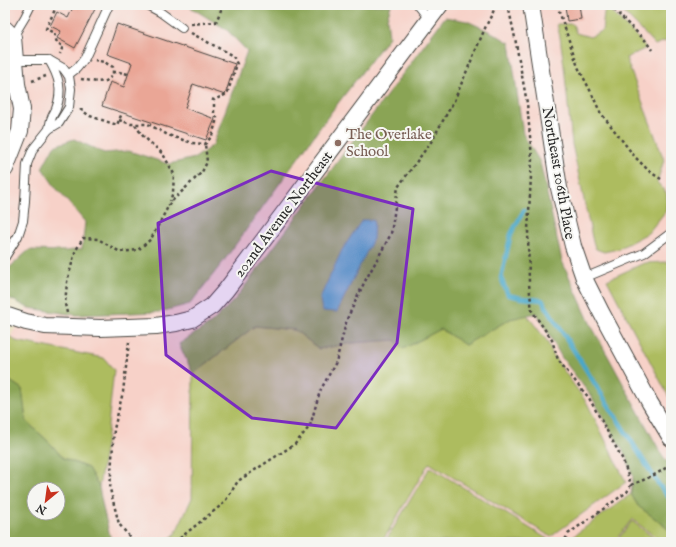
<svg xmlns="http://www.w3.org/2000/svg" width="676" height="547" viewBox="0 0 676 547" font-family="'IM FELL English',serif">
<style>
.built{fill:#f7d1c8;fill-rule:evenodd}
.green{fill:#adbc5e;stroke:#6c7444}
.forest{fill:#8aa455;stroke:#5a6840;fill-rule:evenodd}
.water{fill:#4aa7c9;stroke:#3a697a}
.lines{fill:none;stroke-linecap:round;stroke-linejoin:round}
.stream{stroke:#4aa7c9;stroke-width:4.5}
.building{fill:#eaa696}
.lane-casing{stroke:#484641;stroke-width:10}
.street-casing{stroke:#484641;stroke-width:18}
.path{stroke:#484641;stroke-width:2.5;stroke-dasharray:3 3;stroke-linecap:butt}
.lane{stroke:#fff;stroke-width:8}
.street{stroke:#fff;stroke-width:16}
.marked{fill:#7b2cbf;fill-opacity:0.2;stroke:#7b2cbf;stroke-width:3;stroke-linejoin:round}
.education-dot{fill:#8d6e63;stroke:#f6f6f2;stroke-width:1.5}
.labels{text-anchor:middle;stroke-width:4;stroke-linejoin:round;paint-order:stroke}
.education-label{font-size:15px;fill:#785e54;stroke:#f6f6f2;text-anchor:start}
.street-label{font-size:15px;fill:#2b2b2b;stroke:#f6f6f2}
</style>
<rect width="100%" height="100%" fill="#f6f6f2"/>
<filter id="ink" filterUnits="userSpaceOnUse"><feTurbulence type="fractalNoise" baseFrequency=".025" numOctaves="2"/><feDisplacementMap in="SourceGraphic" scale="8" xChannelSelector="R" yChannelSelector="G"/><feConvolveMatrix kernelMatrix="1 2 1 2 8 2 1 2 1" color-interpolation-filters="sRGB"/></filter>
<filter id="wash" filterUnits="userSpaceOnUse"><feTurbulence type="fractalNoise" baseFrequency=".012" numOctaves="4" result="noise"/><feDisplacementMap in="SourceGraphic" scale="16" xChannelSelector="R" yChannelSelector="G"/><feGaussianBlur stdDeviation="0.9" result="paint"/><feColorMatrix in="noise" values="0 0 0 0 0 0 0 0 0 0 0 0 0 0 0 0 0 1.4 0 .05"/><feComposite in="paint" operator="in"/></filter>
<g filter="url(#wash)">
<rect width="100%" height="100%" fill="#ebe0bf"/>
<path class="built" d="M5 5H671V542H74L5 501V347L32 298 5 282ZM34 489H58V513H34Z"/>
<g class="green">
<polygon points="605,5 638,38 646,48 626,58 664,160 657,182 667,194 666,211 648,233 618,249 604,252 596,249 593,242 572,144 564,66 560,37 557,24 573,24 576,33 590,37 602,31"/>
<polygon points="617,5 671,5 671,39 655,45 644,33 622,11"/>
<polygon points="668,262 671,265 671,401 607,280 644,263"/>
<polygon points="527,315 547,341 554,357 587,403 626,482 557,532 551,537 429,463 382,542 166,542 175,534 192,498 193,374 255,326 295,330 319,349 352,343 395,339 403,349 441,329 465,345 510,319"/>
<polygon points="5,333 16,341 104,358 114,370 106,444 99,487 88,468 63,458 50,443 26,421 22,389 7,379 5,374"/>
<polygon points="430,467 551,541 551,542 385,542"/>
<polygon points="631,494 638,506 664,525 671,533 671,542 662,542 632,519 614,542 568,542 576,534"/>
<polygon points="632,521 659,542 616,542"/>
</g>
<g class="forest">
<polygon points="187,5 391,5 387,18 389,37 332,111 223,262 190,304 160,312 76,315 29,308 5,296 9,268 29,250 66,251 82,249 85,222 56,188 42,168 54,146 74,139 104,153 129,151 169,164 195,158 213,145 247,51 227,30"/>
<polygon points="445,17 467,21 493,33 510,43 523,134 540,162 562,261 591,325 662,455 671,467 671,533 664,525 638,506 631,494 633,477 626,456 591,396 562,358 537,313 510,319 465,345 441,329 403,349 395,340 352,343 319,349 295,330 255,326 193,374 179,344 211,323 236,298"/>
<polygon points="5,86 10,100 9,125 5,137"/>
<path d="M5 374 7 379 22 389 26 421 50 443 63 458 88 468 99 487 103 508 111 540 112 542H5ZM34 489H58V513H34Z"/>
</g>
<polygon class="water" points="362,220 374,220 373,239 337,312 322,311 320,298 342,250"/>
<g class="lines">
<polyline class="stream" points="524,210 511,234 501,278 508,295 522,298 542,300 659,485 671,500"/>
</g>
<g id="blocks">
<g class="building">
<polygon points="74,5 88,5 95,9 75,48 57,38 61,31 50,26 57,12 68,18"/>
<polygon points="565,5 579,5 581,19 567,21"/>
<polygon points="117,24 235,64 225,95 193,84 185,108 215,119 206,140 102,106 110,82 124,87 132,63 107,54"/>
</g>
</g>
</g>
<g filter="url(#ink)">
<use href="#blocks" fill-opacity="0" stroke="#484641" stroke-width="1"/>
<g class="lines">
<g class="lane-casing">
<g id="lane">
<polyline points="147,5 160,12 182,28"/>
<polyline points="418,5 429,19"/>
<polyline points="13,37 25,17 31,5"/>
<polyline points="68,75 77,68 85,58 109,5"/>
<path d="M49 129C50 125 50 121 52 117 53 114 55 112 56 109 63 90 59 77 49 60"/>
<polyline points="5,257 18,236 23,221 25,201 27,164 33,149 49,129 59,123 69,107 71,89 69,76 63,68 49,60 15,60"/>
<polyline points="584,278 644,253 671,233"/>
</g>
</g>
<g class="street-casing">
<g id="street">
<polyline points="531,5 559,188 573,246 584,278 601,312 650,403 671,438"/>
<polyline points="5,29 13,37 17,84 22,109 20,131 5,169"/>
<polyline points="5,315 26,322 45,326 100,328 156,326 176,323 192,319 212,306 226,290 440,5"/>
</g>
</g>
<g class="path">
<polyline points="57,5 46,29 54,33 57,43 63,46 60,54"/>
<polyline points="508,5 515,38 527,103 532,158 528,230 529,284 532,311 552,340 558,360 589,398 623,460 631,485 627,492 568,534 564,542"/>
<polyline points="557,5 578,67 591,92 600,112 635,157 650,172 661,179"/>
<polyline points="610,5 624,20 645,40 652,50"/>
<polyline points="191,24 216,22 223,5"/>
<polyline points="191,33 233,56 237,64 227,94 214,100 210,99"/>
<polyline points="113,72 119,72 128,74"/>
<polyline points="81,79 97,82 106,81 113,75 113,67 104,62 95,60"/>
<polyline points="32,81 46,76"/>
<polyline points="80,109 90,116 117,125 122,113"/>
<polyline points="119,120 131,124 148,124 168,135 192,143 205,144 212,136 217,118 214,113 214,100"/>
<polyline points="135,125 143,136 163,154 174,174 173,192 170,201"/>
<polyline points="67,313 65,304 67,282 75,252 83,238 98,239 120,252 138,250 151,239 170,203 202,172 207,162 205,144"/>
<polyline points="129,342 123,392 114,429 110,489 119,524 133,541 135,542"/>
<path d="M631 485C641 481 667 471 671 462"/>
<polyline points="175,542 224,503 238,481 295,444 310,426 320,391 336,362 347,319 364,283 391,234 398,187 431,142 454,101 486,26 495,8 501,5"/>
</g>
<use href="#lane" class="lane"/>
<use href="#street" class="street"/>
</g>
</g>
<path class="marked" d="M271 171 413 209 397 343 336 428 252 418 166 355 158 223Z"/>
<circle class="education-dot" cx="338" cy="143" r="4"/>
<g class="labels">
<g class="education-label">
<text x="346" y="139">The Overlake<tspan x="346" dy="17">School</tspan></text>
</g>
<g class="street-label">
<text transform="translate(559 173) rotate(80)" y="5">Northeast 106th Place</text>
<text transform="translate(283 214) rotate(-53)" y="5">202nd Avenue Northeast</text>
</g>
</g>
<rect width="676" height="547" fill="none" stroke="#f6f6f2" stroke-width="20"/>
<g transform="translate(46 501) rotate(209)"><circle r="19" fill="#f6f6f2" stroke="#a5a5a2"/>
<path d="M0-3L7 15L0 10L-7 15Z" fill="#c8321e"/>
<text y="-6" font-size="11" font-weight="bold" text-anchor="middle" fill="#2b2b2b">N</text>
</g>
</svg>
